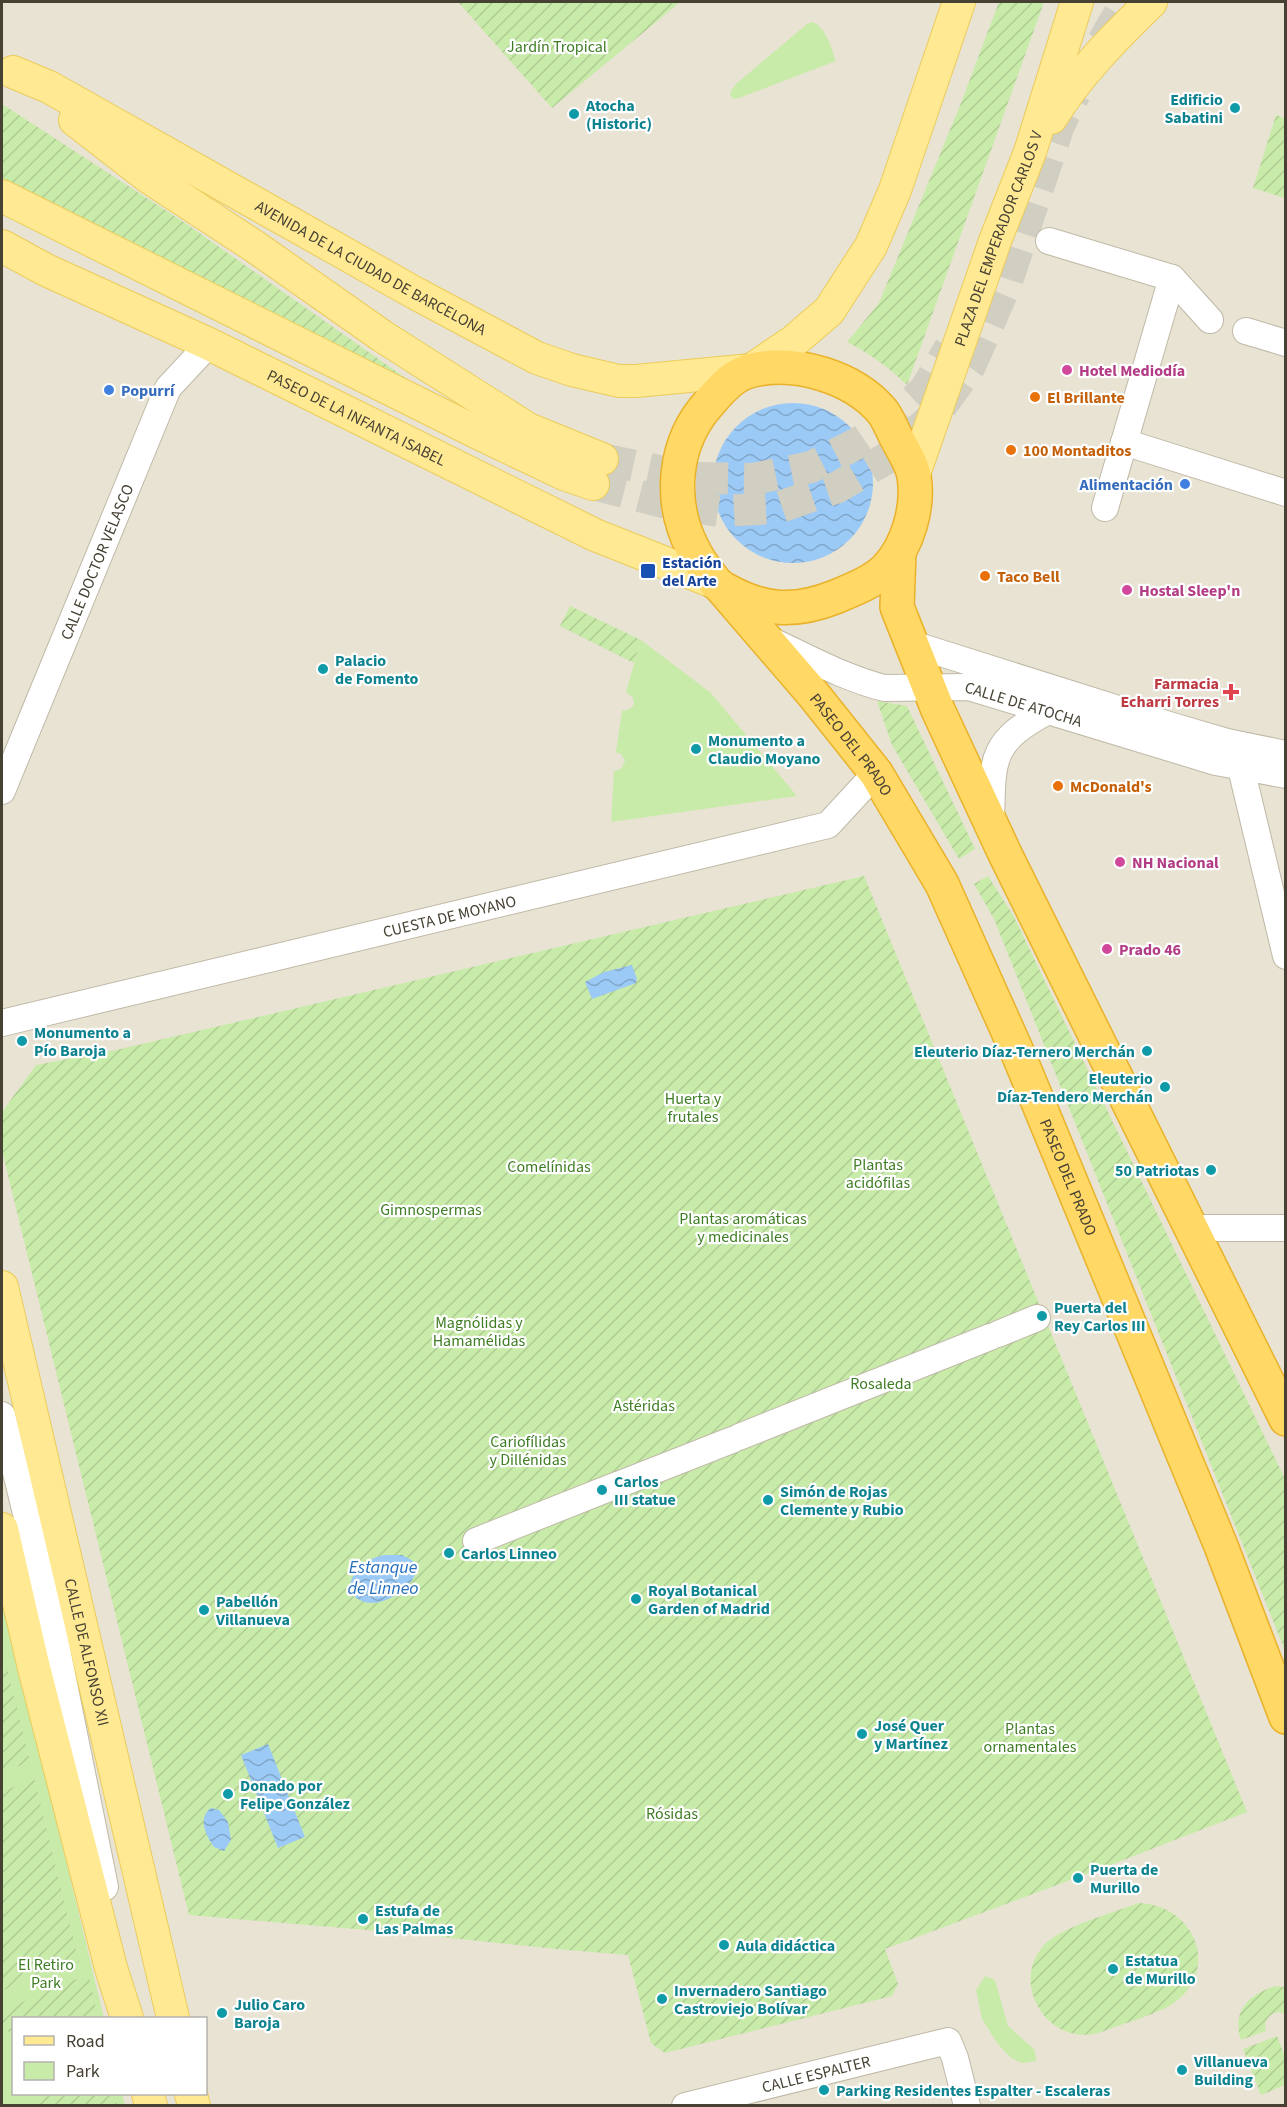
<svg xmlns="http://www.w3.org/2000/svg" width="1287" height="2107" viewBox="0 0 1287 2107" font-family="'Source Sans 3',sans-serif">
<style>
.residential{fill:#e8e3d3;fill-rule:evenodd}
.green{fill:#c9ebaa}
.garden{fill:url(#garden-furrows)}
.water{fill:url(#water-waves)}
.lines{fill:none;stroke-linecap:round;stroke-linejoin:round}
.major-tunnel{stroke:#d1cec2;stroke-width:32;stroke-dasharray:32 16;stroke-linecap:butt}
.minor-casing{stroke:#c0b9a7;stroke-width:28}
.major-casing{stroke:#eccc5a;stroke-width:34}
.highway-casing{stroke:#e9b22a;stroke-width:36}
.minor{stroke:#fff;stroke-width:26}
.major{stroke:#ffe993;stroke-width:32}
.highway{stroke:#ffd865;stroke-width:33}
.culture-dot{fill:#0f9aa8;stroke:#fff;stroke-width:2}
.hotel-dot{fill:#d1479c;stroke:#fff;stroke-width:2}
.shop-dot{fill:#3f7fe0;stroke:#fff;stroke-width:2}
.food-dot{fill:#e8710a;stroke:#fff;stroke-width:2}
.transit-dot{fill:#1a4fb4;stroke:#fff;stroke-width:2}
.health-dot{fill:#e0444e;stroke:#fff;stroke-width:2}
.labels{text-anchor:middle;stroke-width:4.5;stroke-linejoin:round;paint-order:stroke}
.park-label{font-size:16px;fill:#3e7d23;stroke:#fff}
.culture-label{font-size:16px;font-weight:bold;fill:#0d838f;stroke:#fff;text-anchor:start}
.street-label{font-size:16px;fill:#474134;stroke:#fff}
.hotel-label{font-size:16px;font-weight:bold;fill:#b23c85;stroke:#fff;text-anchor:start}
.shop-label{font-size:16px;font-weight:bold;fill:#366cbe;stroke:#fff;text-anchor:start}
.food-label{font-size:16px;font-weight:bold;fill:#c56008;stroke:#fff;text-anchor:start}
.transit-label{font-size:16px;font-weight:bold;fill:#164399;stroke:#fff;text-anchor:start}
.health-label{font-size:16px;font-weight:bold;fill:#be3a42;stroke:#fff;text-anchor:end}
.water-label{font-size:18px;font-style:italic;fill:#256fbb;stroke:#fff}
</style>
<defs>
<pattern id="garden-furrows" width="10" height="10" patternUnits="userSpaceOnUse" patternTransform="scale(1.5)"><rect width="10" height="10" fill="#c9ebaa"/><path d="M-1 1l2-2M0 10L10 0M9 11l2-2" fill="none" stroke="#aecb93"/></pattern>
<pattern id="water-waves" width="16" height="10" patternUnits="userSpaceOnUse" patternTransform="scale(1.5)"><rect width="16" height="10" fill="#9ccaf6"/><path d="M0 5q4-4 8 0t8 0" fill="none" stroke="#81a6c8"/></pattern>
</defs>
<rect width="100%" height="100%" fill="#f4f1e5"/>
<path class="residential" d="M2 2H1285V2105L2 2106ZM14 2018H206V2094H14Z"/>
<g class="green">
<path d="M813 22C827 29 831 47 836 61L739 98 735 99 730 96 731 91 736 84 807 24Z"/>
<polygon points="641,640 711,693 797,796 611,822 614,771 621,769 625,761 622,755 616,752 622,711 630,709 634,704 633,698 626,692"/>
<polygon points="2,1596 104,2018 14,2018 14,2094 122,2094 125,2105 2,2105"/>
<polygon points="985,1976 995,1980 1008,2026 1035,2050 1036,2061 1022,2063 1011,2058 997,2043 982,2019 976,1990"/>
</g>
<g class="garden">
<polygon points="458,2 678,2 679,3 552,108"/>
<path d="M999 2H1044L907 385C889 367 870 354 847 342L879 303 961 103Z"/>
<polygon points="2,104 185,223 434,398 2,180"/>
<polygon points="1276,115 1285,118 1285,198 1253,188"/>
<polygon points="570,606 641,640 634,663 560,626"/>
<polygon points="877,701 907,706 975,849 959,859 892,745"/>
<polygon points="864,876 1247,1812 1108,1866 885,1949 898,1984 892,1996 665,2053 651,2043 628,1955 556,1949 403,1933 189,1915 2,1151 2,1112 36,1065 116,1050"/>
<polygon points="988,876 1013,915 1285,1479 1285,1651 994,919 974,884"/>
<polygon points="8,1671 30,1762 2,1772 2,1672"/>
<polygon points="34,1778 79,1962 54,1966 2,1991 2,1792"/>
<path d="M1138 1903C1191 1904 1220 1963 1179 1999 1164 2013 1124 2023 1104 2031 1053 2051 1008 1988 1043 1946 1060 1927 1113 1913 1138 1903Z"/>
<polygon points="89,1976 98,2018 14,2018 13,2038 2,2022 2,2013 55,1985"/>
<path d="M1276 1986 1285 1987V2014C1276 2009 1268 2015 1265 2024L1266 2031 1241 2040C1231 2011 1250 1993 1276 1986Z"/>
<polygon points="1277,2036 1285,2057 1285,2085 1261,2095 1243,2049"/>
<polygon points="36,2094 115,2094 117,2105 38,2105"/>
</g>
<g class="water">
<circle cx="793" cy="483" r="80"/>
<polygon points="632,965 637,979 636,983 592,999 585,982 604,972"/>
<path d="M385 1555H402L413 1561 416 1573C408 1593 373 1614 354 1596 343 1585 358 1566 368 1561 373 1558 379 1556 385 1555Z"/>
<polygon points="268,1744 305,1837 278,1848 241,1755"/>
<path d="M211 1808 219 1810 228 1822 231 1840 224 1851 214 1847C206 1836 197 1818 211 1808Z"/>
</g>
<g class="lines">
<g class="major-tunnel">
<polyline points="1103,42 1122,9 1128,2"/>
<polyline points="602,459 692,478 753,479 811,467 860,442 895,418 925,390 950,348"/>
<polyline points="593,484 663,502 719,511 777,508 838,487 887,458 935,415 970,366 1006,284 1059,125 1075,93"/>
</g>
<g class="minor-casing">
<g id="minor">
<polyline points="1049,241 1172,278 1210,320"/>
<polyline points="1246,331 1286,343"/>
<polyline points="1124,442 1286,493"/>
<polyline points="1105,508 1172,278"/>
<path id="s1" d="M770 640C807 657 844 678 884 688L969 687 1216 762 1286 775"/>
<polyline points="912,644 1169,725 1227,742 1286,754"/>
<polyline points="1241,768 1286,956"/>
<path id="s2" d="M2 791 168 388 209 344"/>
<path d="M991 822C993 760 988 743 1048 711"/>
<path id="s3" d="M2 1023 828 825 876 773"/>
<polyline points="1190,1228 1286,1228"/>
<polyline points="998,1334 1037,1318"/>
<polyline points="2,1415 46,1595 105,1887"/>
<polyline points="739,1437 990,1337"/>
<polyline points="620,1484 732,1440"/>
<polyline points="476,1541 617,1485"/>
<path id="s4" d="M685 2106 948 2041 955 2058 967 2106"/>
</g>
</g>
<g class="major-casing">
<g id="major">
<path id="s5" d="M13 72 49 87 415 293 537 358 572 370 619 381H636L751 370 794 341 829 311 871 246 895 190 959 2"/>
<path d="M1051 118C1079 73 1113 39 1151 2"/>
<polyline points="75,120 150,178 254,246 382,336 528,429 602,459"/>
<polyline points="2,196 478,433 564,474 593,484"/>
<path id="s6" d="M2 246 46 270 209 344 595 535 716 583 720 586"/>
<path id="s7" d="M914 474 995 241 1030 152 1077 2"/>
<path id="s8" d="M2 1287 173 2018"/>
<polyline points="2,1529 33,1664 111,1968 127,2018"/>
<polyline points="148,2094 151,2106"/>
<polyline points="191,2094 194,2106"/>
</g>
</g>
<g class="highway-casing">
<g id="highway">
<polyline points="899,552 897,607 938,710 1005,854 1286,1419"/>
<path d="M716 583C708 572 699 562 693 549 668 501 673 442 710 402 722 388 734 374 753 370 796 360 853 377 882 411 887 417 891 427 895 435 901 447 912 463 914 476 919 507 908 546 886 569 873 582 852 590 835 597 795 613 763 611 726 590"/>
<path id="s9" d="M720 586 813 694 876 773 942 884 1019 1056 1221 1546 1286 1717"/>
</g>
</g>
<use href="#minor" class="minor"/>
<use href="#major" class="major"/>
<use href="#highway" class="highway"/>
</g>
<g class="culture-dot">
<circle cx="1235" cy="108" r="6"/>
<circle cx="574" cy="114" r="6"/>
<circle cx="323" cy="669" r="6"/>
<circle cx="696" cy="749" r="6"/>
<circle cx="22" cy="1041" r="6"/>
<circle cx="1147" cy="1051" r="6"/>
<circle cx="1165" cy="1087" r="6"/>
<circle cx="1211" cy="1170" r="6"/>
<circle cx="1042" cy="1316" r="6"/>
<circle cx="602" cy="1490" r="6"/>
<circle cx="768" cy="1500" r="6"/>
<circle cx="449" cy="1553" r="6"/>
<circle cx="636" cy="1599" r="6"/>
<circle cx="204" cy="1610" r="6"/>
<circle cx="862" cy="1734" r="6"/>
<circle cx="228" cy="1794" r="6"/>
<circle cx="1078" cy="1878" r="6"/>
<circle cx="363" cy="1919" r="6"/>
<circle cx="724" cy="1945" r="6"/>
<circle cx="1113" cy="1969" r="6"/>
<circle cx="662" cy="1999" r="6"/>
<circle cx="222" cy="2013" r="6"/>
<circle cx="1182" cy="2070" r="6"/>
<circle cx="824" cy="2090" r="6"/>
</g>
<g class="hotel-dot">
<circle cx="1067" cy="370" r="6"/>
<circle cx="1127" cy="590" r="6"/>
<circle cx="1120" cy="862" r="6"/>
<circle cx="1107" cy="949" r="6"/>
</g>
<g class="shop-dot">
<circle cx="109" cy="390" r="6"/>
<circle cx="1185" cy="484" r="6"/>
</g>
<g class="food-dot">
<circle cx="1035" cy="397" r="6"/>
<circle cx="1011" cy="450" r="6"/>
<circle cx="985" cy="576" r="6"/>
<circle cx="1058" cy="786" r="6"/>
</g>
<rect class="transit-dot" x="640" y="563" width="16" height="16" rx="3"/>
<path class="health-dot" d="M1228 683h6v6h6v6h-6v6h-6v-6h-6v-6h6z"/>
<g class="labels">
<g class="park-label">
<text x="557" y="52">Jardín Tropical</text>
<text x="693" y="1104">Huerta y<tspan x="693" dy="18">frutales</tspan></text>
<text x="878" y="1170">Plantas<tspan x="878" dy="18">acidófilas</tspan></text>
<text x="549" y="1172">Comelínidas</text>
<text x="431" y="1215">Gimnospermas</text>
<text x="743" y="1224">Plantas aromáticas<tspan x="743" dy="18">y medicinales</tspan></text>
<text x="479" y="1328">Magnólidas y<tspan x="479" dy="18">Hamamélidas</tspan></text>
<text x="881" y="1389">Rosaleda</text>
<text x="644" y="1411">Astéridas</text>
<text x="528" y="1447">Cariofílidas<tspan x="528" dy="18">y Dillénidas</tspan></text>
<text x="1030" y="1734">Plantas<tspan x="1030" dy="18">ornamentales</tspan></text>
<text x="672" y="1819">Rósidas</text>
<text x="46" y="1970">El Retiro<tspan x="46" dy="18">Park</tspan></text>
</g>
<g class="culture-label">
<text x="1223" y="105" text-anchor="end">Edificio<tspan x="1223" dy="18">Sabatini</tspan></text>
<text x="586" y="111">Atocha<tspan x="586" dy="18">(Historic)</tspan></text>
<text x="335" y="666">Palacio<tspan x="335" dy="18">de Fomento</tspan></text>
<text x="708" y="746">Monumento a<tspan x="708" dy="18">Claudio Moyano</tspan></text>
<text x="34" y="1038">Monumento a<tspan x="34" dy="18">Pío Baroja</tspan></text>
<text x="1135" y="1057" text-anchor="end">Eleuterio Díaz-Ternero Merchán</text>
<text x="1153" y="1084" text-anchor="end">Eleuterio<tspan x="1153" dy="18">Díaz-Tendero Merchán</tspan></text>
<text x="1199" y="1176" text-anchor="end">50 Patriotas</text>
<text x="1054" y="1313">Puerta del<tspan x="1054" dy="18">Rey Carlos III</tspan></text>
<text x="614" y="1487">Carlos<tspan x="614" dy="18">III statue</tspan></text>
<text x="780" y="1497">Simón de Rojas<tspan x="780" dy="18">Clemente y Rubio</tspan></text>
<text x="461" y="1559">Carlos Linneo</text>
<text x="648" y="1596">Royal Botanical<tspan x="648" dy="18">Garden of Madrid</tspan></text>
<text x="216" y="1607">Pabellón<tspan x="216" dy="18">Villanueva</tspan></text>
<text x="874" y="1731">José Quer<tspan x="874" dy="18">y Martínez</tspan></text>
<text x="240" y="1791">Donado por<tspan x="240" dy="18">Felipe González</tspan></text>
<text x="1090" y="1875">Puerta de<tspan x="1090" dy="18">Murillo</tspan></text>
<text x="375" y="1916">Estufa de<tspan x="375" dy="18">Las Palmas</tspan></text>
<text x="736" y="1951">Aula didáctica</text>
<text x="1125" y="1966">Estatua<tspan x="1125" dy="18">de Murillo</tspan></text>
<text x="674" y="1996">Invernadero Santiago<tspan x="674" dy="18">Castroviejo Bolívar</tspan></text>
<text x="234" y="2010">Julio Caro<tspan x="234" dy="18">Baroja</tspan></text>
<text x="1194" y="2067">Villanueva<tspan x="1194" dy="18">Building</tspan></text>
<text x="836" y="2096">Parking Residentes Espalter - Escaleras</text>
</g>
<g class="street-label">
<text dy="6" stroke="none"><textPath href="#s7" startOffset="250">PLAZA DEL EMPERADOR CARLOS V</textPath></text>
<text dy="6" stroke="none"><textPath href="#s5" startOffset="408">AVENIDA DE LA CIUDAD DE BARCELONA</textPath></text>
<text dy="6" stroke="none"><textPath href="#s6" startOffset="394">PASEO DE LA INFANTA ISABEL</textPath></text>
<text dy="6" stroke="none"><textPath href="#s2" startOffset="248">CALLE DOCTOR VELASCO</textPath></text>
<text dy="6" stroke="none"><textPath href="#s1" startOffset="266">CALLE DE ATOCHA</textPath></text>
<text dy="6" stroke="none"><textPath href="#s9" startOffset="206">PASEO DEL PRADO</textPath></text>
<text dy="6" stroke="none"><textPath href="#s3" startOffset="460">CUESTA DE MOYANO</textPath></text>
<text dy="6" stroke="none"><textPath href="#s9" startOffset="692">PASEO DEL PRADO</textPath></text>
<text dy="6" stroke="none"><textPath href="#s8" startOffset="375">CALLE DE ALFONSO XII</textPath></text>
<text dy="6" stroke="none"><textPath href="#s4" startOffset="135">CALLE ESPALTER</textPath></text>
</g>
<g class="hotel-label">
<text x="1079" y="376">Hotel Mediodía</text>
<text x="1139" y="596">Hostal Sleep'n</text>
<text x="1132" y="868">NH Nacional</text>
<text x="1119" y="955">Prado 46</text>
</g>
<g class="shop-label">
<text x="121" y="396">Popurrí</text>
<text x="1173" y="490" text-anchor="end">Alimentación</text>
</g>
<g class="food-label">
<text x="1047" y="403">El Brillante</text>
<text x="1023" y="456">100 Montaditos</text>
<text x="997" y="582">Taco Bell</text>
<text x="1070" y="792">McDonald's</text>
</g>
<g class="transit-label">
<text x="662" y="568">Estación<tspan x="662" dy="18">del Arte</tspan></text>
</g>
<g class="health-label">
<text x="1219" y="689">Farmacia<tspan x="1219" dy="18">Echarri Torres</tspan></text>
</g>
<g class="water-label">
<text x="383" y="1573">Estanque<tspan x="383" dy="21">de Linneo</tspan></text>
</g>
</g>
<rect width="1287" height="2107" fill="none" stroke="#474134" stroke-width="6"/>
<rect x="12" y="2017" width="195" height="78" fill="#ffffff" stroke="#b5b3ae" stroke-width="1.5"/>
<rect x="24" y="2036" width="30" height="9" fill="#ffe993" stroke="#b5b3ae" stroke-width="1.5"/>
<text x="66" y="2047" font-size="18" fill="#474134">Road</text>
<rect x="24" y="2062" width="30" height="18" fill="#c9ebaa" stroke="#b5b3ae" stroke-width="1.5"/>
<text x="66" y="2077" font-size="18" fill="#474134">Park</text>
</svg>
